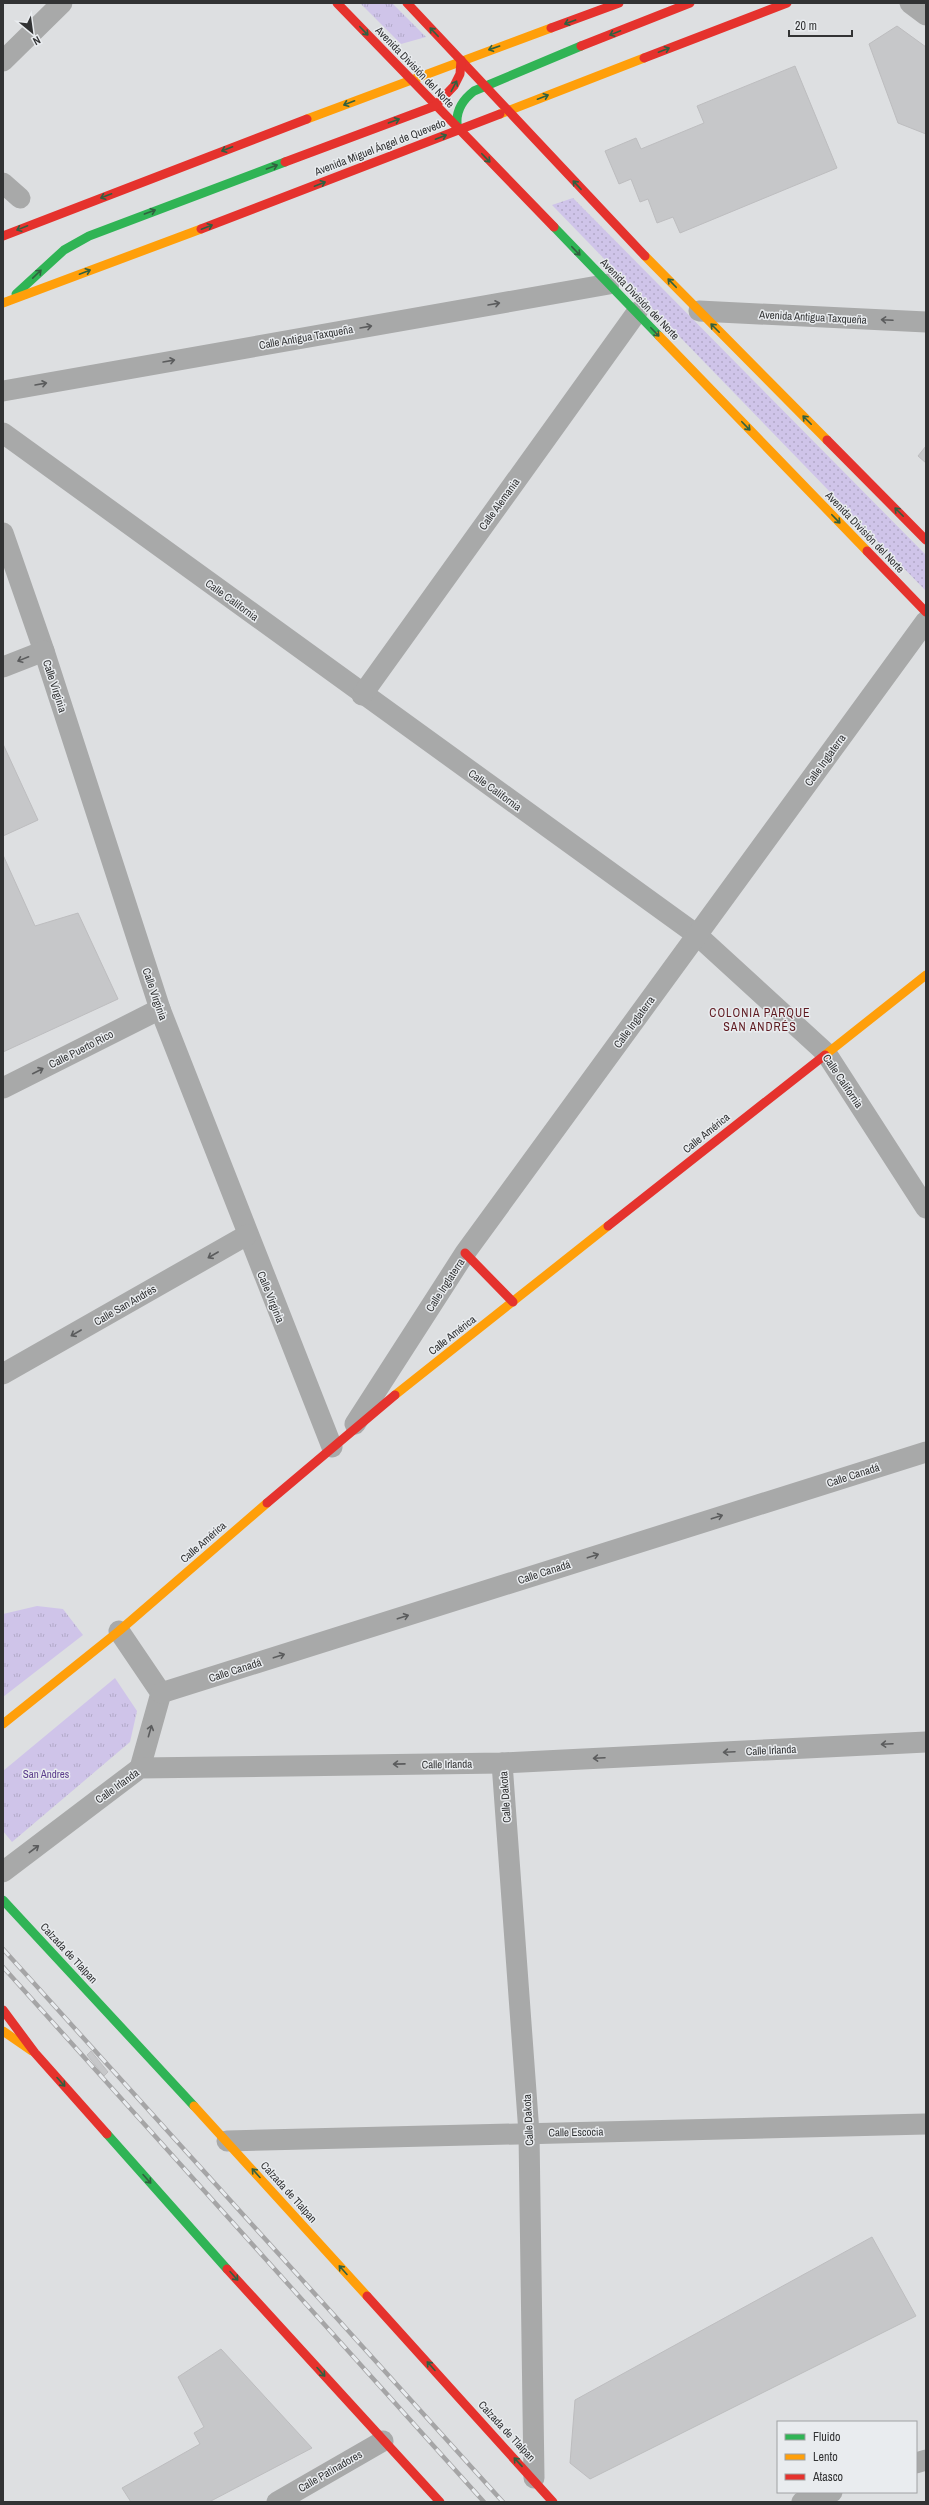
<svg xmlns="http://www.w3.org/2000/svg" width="929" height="2505" viewBox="0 0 929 2505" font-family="'Archivo Narrow',sans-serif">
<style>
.grass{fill:url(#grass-dots)}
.park{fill:url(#park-tufts)}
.building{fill:#c6c7c9;stroke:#bdbdbf}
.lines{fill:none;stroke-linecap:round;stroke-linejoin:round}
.street{stroke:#a8a9a9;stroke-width:21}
.fast{stroke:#30b455;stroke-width:9}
.slow{stroke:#ff9f0a;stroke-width:9}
.jam{stroke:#e5322d;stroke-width:9}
.rail-casing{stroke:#a5a5a6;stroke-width:4.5}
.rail{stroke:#e9ecef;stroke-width:3;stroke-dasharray:9;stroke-linecap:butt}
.oneway{stroke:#316040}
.oneway2{stroke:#5b5c5d}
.labels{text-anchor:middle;stroke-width:3;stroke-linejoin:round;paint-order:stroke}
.street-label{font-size:11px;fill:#323334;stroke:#e9ecef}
.park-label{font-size:11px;fill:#5d3e8d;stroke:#e9ecef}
.neighbourhood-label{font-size:12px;letter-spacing:1px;fill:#5e191f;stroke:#e9ecef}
</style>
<defs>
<pattern id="grass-dots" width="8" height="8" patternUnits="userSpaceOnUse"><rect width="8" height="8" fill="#cfc4e9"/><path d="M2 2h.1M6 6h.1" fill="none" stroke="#b2a9c8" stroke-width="1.8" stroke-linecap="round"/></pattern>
<pattern id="park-tufts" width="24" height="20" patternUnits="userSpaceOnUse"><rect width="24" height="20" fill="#cfc4e9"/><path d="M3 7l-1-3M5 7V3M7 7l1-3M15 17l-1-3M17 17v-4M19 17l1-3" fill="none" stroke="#b2a9c8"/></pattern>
</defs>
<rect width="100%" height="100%" fill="#dddfe1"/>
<polygon class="grass" points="573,198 926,555 926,591 552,205"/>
<g class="park">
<polygon points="360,3 392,3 426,37 401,44"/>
<polygon points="37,1606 63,1609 83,1635 3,1697 3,1614"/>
<polygon points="115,1678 137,1711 130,1742 12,1842 3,1831 3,1771"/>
</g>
<g class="building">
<polygon points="897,26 926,47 926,134 898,123 869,44"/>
<polygon points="795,66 837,168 680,233 673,217 657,223 648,199 640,202 631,179 619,184 605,151 636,138 641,149 704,123 697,106"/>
<polygon points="926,446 926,463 918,456"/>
<polygon points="3,744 38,820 3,836"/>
<polygon points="3,855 35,926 78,913 118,999 3,1052"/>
<polygon points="91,2051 108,2072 104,2076 87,2055"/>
<polygon points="872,2237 916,2316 590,2479 570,2463 575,2400"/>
<polygon points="221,2349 312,2448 209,2502 131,2502 122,2488 200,2444 194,2433 204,2427 178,2377"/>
</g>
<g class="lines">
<g class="street">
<polyline points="910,3 926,15"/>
<polyline points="3,61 62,3"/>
<polyline points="3,183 20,198"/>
<polyline points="699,311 926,322"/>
<polyline points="3,391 609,284"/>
<polyline points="3,433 697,935 826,1053 926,1208"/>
<polyline points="3,533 44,651 160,1009 332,1447"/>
<polyline points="3,667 44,651"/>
<polyline points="362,695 637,312"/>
<polyline points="3,1088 160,1009"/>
<polyline points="3,1374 247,1235"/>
<polyline points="355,1424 465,1253 926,621"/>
<polyline points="119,1631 161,1693 140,1768"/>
<polyline points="161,1693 926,1452"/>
<polyline points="502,1763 529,2133 534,2478"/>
<polyline points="3,1872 140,1768 502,1763 926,1742"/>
<polyline points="227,2141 926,2124"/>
<polyline points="916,2463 926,2460"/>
<polyline points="277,2502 383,2441"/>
<polyline points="802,2502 832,2492"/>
</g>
<g class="fast">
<path d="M458 130C454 113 461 101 474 91L581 46"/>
<polyline points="554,227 659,336"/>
<polyline points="16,294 64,250 89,236 285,162"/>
<polyline points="3,1900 194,2106"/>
<polyline points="107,2134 227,2269"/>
</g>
<g class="slow">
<polyline points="500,114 644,58"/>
<polyline points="307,119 551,28"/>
<polyline points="645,256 827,440"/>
<polyline points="3,303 201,229"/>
<polyline points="659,336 867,551"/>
<polyline points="825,1055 926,975"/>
<polyline points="395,1395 608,1226"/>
<polyline points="3,1724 119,1631 267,1503"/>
<polyline points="3,2031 32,2051"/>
<polyline points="194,2106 367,2296"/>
</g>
<g class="jam">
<polyline points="337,3 554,227"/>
<polyline points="407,3 645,256"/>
<polyline points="551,28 619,3"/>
<polyline points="581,46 690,3"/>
<polyline points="644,58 787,3"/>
<polyline points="285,162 435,106 454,86 460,74 461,60"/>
<polyline points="201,229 500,114"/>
<polyline points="3,236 307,119"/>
<polyline points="827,440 926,540"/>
<polyline points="867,551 926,612"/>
<polyline points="608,1226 825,1055"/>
<polyline points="465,1253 513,1302"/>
<polyline points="267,1503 395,1395"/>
<polyline points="3,2010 35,2053 107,2134"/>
<polyline points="227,2269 440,2502"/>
<polyline points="367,2296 553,2502"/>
</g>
<g class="rail-casing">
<g id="rail">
<polyline points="3,1949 503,2502"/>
<polyline points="3,1967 484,2502"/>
</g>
</g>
<use href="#rail" class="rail"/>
</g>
<defs><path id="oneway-shaft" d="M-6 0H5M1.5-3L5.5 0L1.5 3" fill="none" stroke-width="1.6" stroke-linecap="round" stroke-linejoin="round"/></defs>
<g class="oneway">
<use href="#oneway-shaft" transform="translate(570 22) rotate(160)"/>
<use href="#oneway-shaft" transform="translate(364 31) rotate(46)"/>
<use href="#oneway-shaft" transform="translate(434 32) rotate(-134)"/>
<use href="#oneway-shaft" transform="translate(615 33) rotate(158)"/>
<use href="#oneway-shaft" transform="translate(494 48) rotate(161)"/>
<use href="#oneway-shaft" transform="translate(664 50) rotate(-21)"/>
<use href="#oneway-shaft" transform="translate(454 86) rotate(-62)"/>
<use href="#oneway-shaft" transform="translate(543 97) rotate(-21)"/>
<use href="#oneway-shaft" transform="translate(349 103) rotate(159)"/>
<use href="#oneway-shaft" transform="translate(394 121) rotate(-20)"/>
<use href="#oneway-shaft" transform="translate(441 137) rotate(-21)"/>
<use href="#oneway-shaft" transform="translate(227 149) rotate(159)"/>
<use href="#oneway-shaft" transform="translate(486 158) rotate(46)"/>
<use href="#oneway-shaft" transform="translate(272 167) rotate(-20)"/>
<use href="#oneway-shaft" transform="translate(320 184) rotate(-21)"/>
<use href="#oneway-shaft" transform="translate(577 185) rotate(-133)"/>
<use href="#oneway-shaft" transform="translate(106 196) rotate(159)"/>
<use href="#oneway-shaft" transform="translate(150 212) rotate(-20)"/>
<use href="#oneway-shaft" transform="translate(207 227) rotate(-21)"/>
<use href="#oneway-shaft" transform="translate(22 228) rotate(158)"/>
<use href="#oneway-shaft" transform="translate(576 251) rotate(46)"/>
<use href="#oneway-shaft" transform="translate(85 272) rotate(-21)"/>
<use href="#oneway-shaft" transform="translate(37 274) rotate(-44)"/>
<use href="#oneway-shaft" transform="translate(672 283) rotate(-134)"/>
<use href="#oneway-shaft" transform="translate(715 328) rotate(-135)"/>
<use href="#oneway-shaft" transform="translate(655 332) rotate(46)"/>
<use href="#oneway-shaft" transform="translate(807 420) rotate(-135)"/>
<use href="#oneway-shaft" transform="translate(746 426) rotate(46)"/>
<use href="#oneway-shaft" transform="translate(899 512) rotate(-135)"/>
<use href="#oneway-shaft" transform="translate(836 519) rotate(46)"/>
<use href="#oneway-shaft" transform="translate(61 2082) rotate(48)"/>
<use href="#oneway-shaft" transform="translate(256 2173) rotate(-132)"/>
<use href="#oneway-shaft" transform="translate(147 2179) rotate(48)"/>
<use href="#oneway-shaft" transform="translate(343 2270) rotate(-132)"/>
<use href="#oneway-shaft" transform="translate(234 2276) rotate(48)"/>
<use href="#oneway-shaft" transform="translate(431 2366) rotate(-132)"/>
<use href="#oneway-shaft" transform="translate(321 2372) rotate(48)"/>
<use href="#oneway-shaft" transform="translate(518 2462) rotate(-133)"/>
</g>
<g class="oneway2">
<use href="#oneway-shaft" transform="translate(494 304) rotate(-10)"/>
<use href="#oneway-shaft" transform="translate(887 320) rotate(-177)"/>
<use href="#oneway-shaft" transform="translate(366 327) rotate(-10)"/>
<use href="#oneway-shaft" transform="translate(169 361) rotate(-10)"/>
<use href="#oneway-shaft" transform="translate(41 384) rotate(-10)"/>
<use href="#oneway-shaft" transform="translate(23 659) rotate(158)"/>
<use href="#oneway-shaft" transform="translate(38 1071) rotate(-27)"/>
<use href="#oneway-shaft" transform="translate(213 1255) rotate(150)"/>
<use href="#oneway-shaft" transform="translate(76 1333) rotate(150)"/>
<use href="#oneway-shaft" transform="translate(717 1517) rotate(-18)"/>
<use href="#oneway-shaft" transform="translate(593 1556) rotate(-18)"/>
<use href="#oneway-shaft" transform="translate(403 1617) rotate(-18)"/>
<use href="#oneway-shaft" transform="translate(279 1656) rotate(-18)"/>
<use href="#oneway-shaft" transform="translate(150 1731) rotate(-74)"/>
<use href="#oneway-shaft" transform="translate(887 1744) rotate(177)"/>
<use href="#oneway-shaft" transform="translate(729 1752) rotate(177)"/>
<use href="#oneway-shaft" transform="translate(599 1758) rotate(177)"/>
<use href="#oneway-shaft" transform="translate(399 1764) rotate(179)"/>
<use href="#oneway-shaft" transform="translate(34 1849) rotate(-37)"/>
</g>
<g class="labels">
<g class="street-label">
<text transform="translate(415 67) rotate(46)" y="4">Avenida División del Norte</text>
<text transform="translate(380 147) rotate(-21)" y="4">Avenida Miguel Ángel de Quevedo</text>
<text transform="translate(640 299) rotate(46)" y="4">Avenida División del Norte</text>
<text transform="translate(813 317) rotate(3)" y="4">Avenida Antigua Taxqueña</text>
<text transform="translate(306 337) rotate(-10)" y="4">Calle Antigua Taxqueña</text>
<text transform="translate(499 504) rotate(-54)" y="4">Calle Alemania</text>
<text transform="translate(865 532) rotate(46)" y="4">Avenida División del Norte</text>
<text transform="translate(232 600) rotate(36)" y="4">Calle California</text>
<text transform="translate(55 686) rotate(72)" y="4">Calle Virginia</text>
<text transform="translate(825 760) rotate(-54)" y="4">Calle Inglaterra</text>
<text transform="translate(495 790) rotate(36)" y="4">Calle California</text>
<text transform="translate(155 994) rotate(71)" y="4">Calle Virginia</text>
<text transform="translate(634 1022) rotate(-54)" y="4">Calle Inglaterra</text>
<text transform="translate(81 1049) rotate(-27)" y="4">Calle Puerto Rico</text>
<text transform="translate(843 1081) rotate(56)" y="4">Calle California</text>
<text transform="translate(706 1133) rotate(-39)" y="4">Calle América</text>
<text transform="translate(445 1285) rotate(-57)" y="4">Calle Inglaterra</text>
<text transform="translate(271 1297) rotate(68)" y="4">Calle Virginia</text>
<text transform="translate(125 1305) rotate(-30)" y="4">Calle San Andrés</text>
<text transform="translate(452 1335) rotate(-38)" y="4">Calle América</text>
<text transform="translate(853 1475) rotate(-18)" y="4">Calle Canadá</text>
<text transform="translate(203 1542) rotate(-41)" y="4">Calle América</text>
<text transform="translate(544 1572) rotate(-18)" y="4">Calle Canadá</text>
<text transform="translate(235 1670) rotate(-18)" y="4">Calle Canadá</text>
<text transform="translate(771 1750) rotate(-3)" y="4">Calle Irlanda</text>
<text transform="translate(447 1764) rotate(-1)" y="4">Calle Irlanda</text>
<text transform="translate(117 1786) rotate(-36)" y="4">Calle Irlanda</text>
<text transform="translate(505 1797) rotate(-94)" y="4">Calle Dakota</text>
<text transform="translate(69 1953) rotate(47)" y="4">Calzada de Tlalpan</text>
<text transform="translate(528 2120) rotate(-93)" y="4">Calle Dakota</text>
<text transform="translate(576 2132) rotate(-1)" y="4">Calle Escocia</text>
<text transform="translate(289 2192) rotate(48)" y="4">Calzada de Tlalpan</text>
<text transform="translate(507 2431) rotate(47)" y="4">Calzada de Tlalpan</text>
<text transform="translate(330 2471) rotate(-30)" y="4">Calle Patinadores</text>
</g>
<g class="park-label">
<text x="46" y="1778">San Andres</text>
</g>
<g class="neighbourhood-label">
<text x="760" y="1017">COLONIA PARQUE<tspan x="760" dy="14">SAN ANDRÉS</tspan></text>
</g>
</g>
<rect width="929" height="2505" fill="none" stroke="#323334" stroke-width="8"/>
<rect x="777" y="2421" width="140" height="72" fill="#e9ecef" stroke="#a0a2a4"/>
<rect x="785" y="2434" width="20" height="6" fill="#30b455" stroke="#a0a2a4"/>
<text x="813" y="2441" font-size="12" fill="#323334">Fluido</text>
<rect x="785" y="2454" width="20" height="6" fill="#ff9f0a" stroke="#a0a2a4"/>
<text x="813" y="2461" font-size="12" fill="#323334">Lento</text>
<rect x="785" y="2474" width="20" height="6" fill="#e5322d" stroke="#a0a2a4"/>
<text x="813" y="2481" font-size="12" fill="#323334">Atasco</text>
<g transform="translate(32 32) rotate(151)" stroke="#e9ecef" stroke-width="3" paint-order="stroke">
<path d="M0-3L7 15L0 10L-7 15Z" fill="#323334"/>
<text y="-6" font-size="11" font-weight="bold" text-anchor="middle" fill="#323334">N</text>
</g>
<path d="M789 30v6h63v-6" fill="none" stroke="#323334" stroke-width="2"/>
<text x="795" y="30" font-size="12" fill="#323334" stroke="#e9ecef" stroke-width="3" paint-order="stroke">20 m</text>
</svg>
